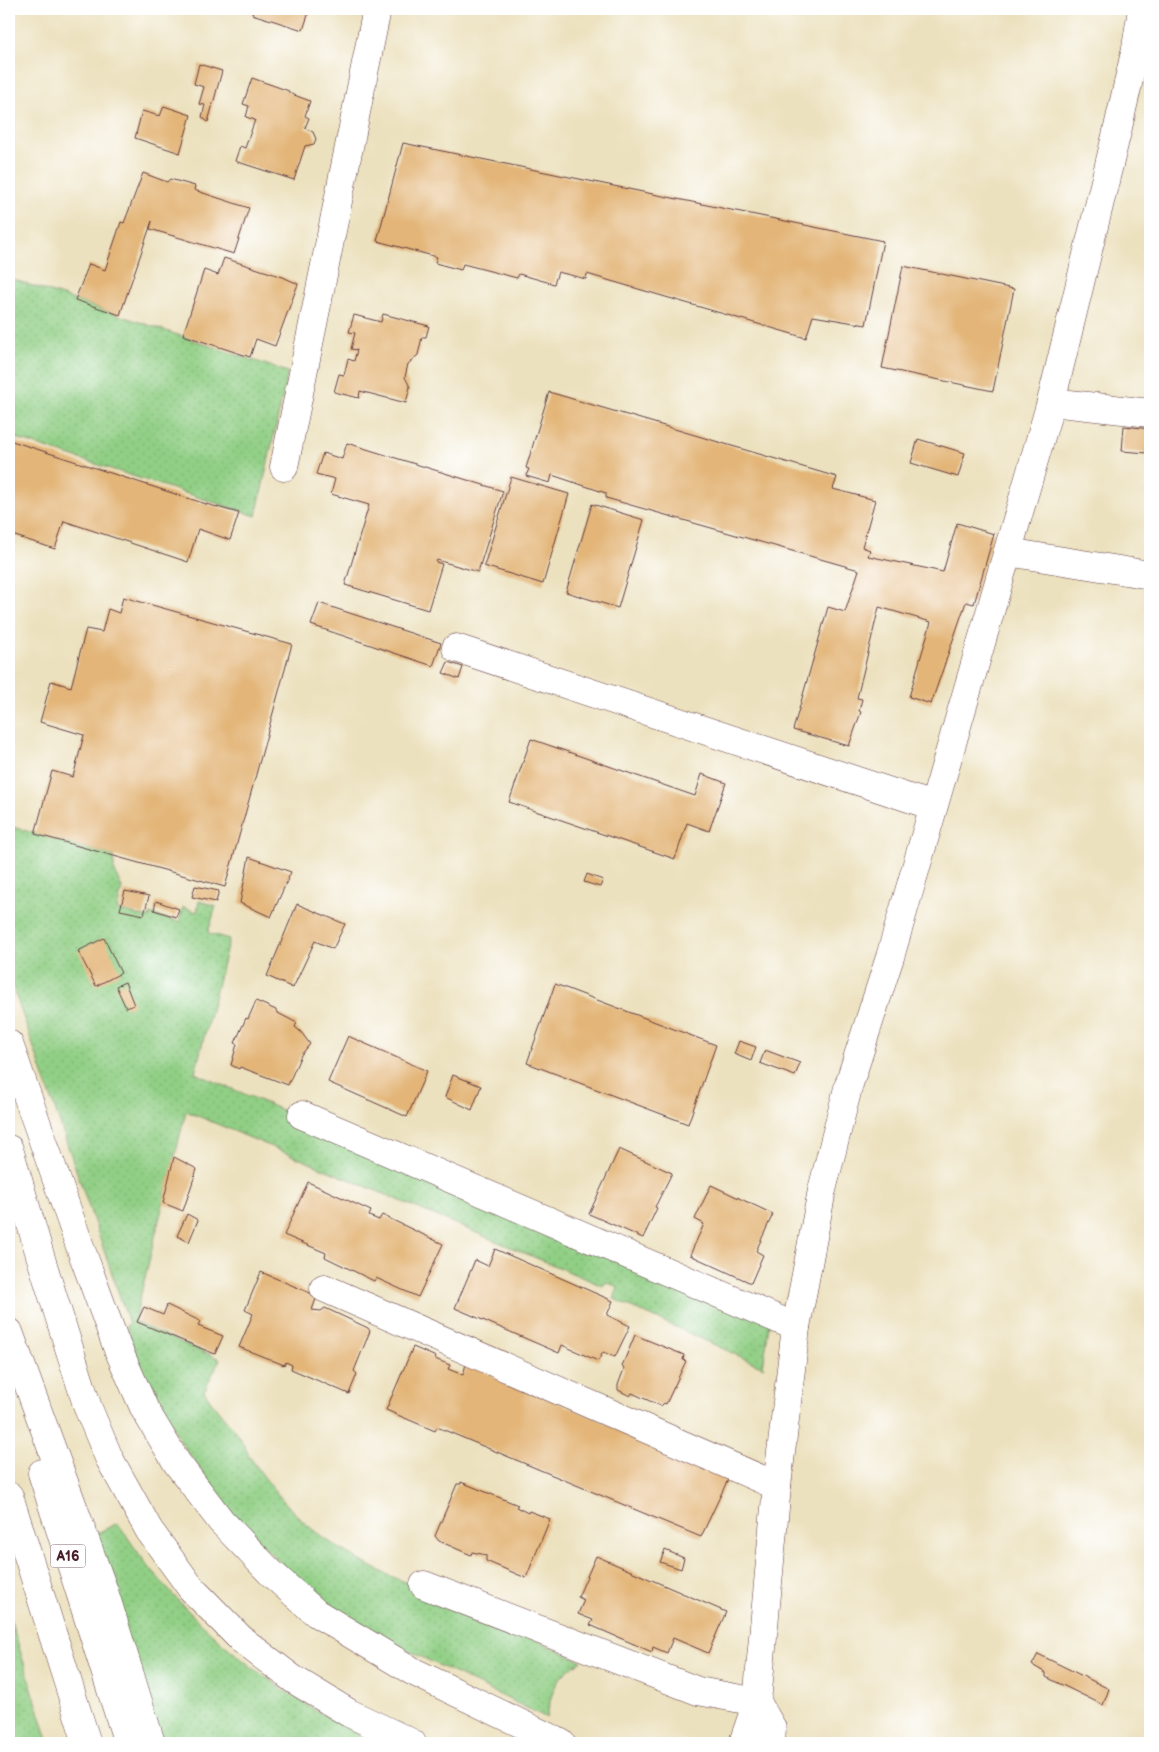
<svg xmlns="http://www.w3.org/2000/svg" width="1159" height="1752" viewBox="0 0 1159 1752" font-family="'Balsamiq Sans',sans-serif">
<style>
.grass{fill:url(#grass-dots);stroke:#6e7758}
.building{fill:#e3b578}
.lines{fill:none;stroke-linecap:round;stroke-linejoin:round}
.minor-casing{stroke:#623c41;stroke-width:29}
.tertiary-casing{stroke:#623c41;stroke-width:29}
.motorway-casing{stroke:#623c41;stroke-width:29}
.minor{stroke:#fff;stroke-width:28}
.tertiary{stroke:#fff;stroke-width:28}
.motorway{stroke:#fff;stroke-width:28}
.labels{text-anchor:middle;stroke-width:4.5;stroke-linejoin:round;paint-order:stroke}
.shield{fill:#fff;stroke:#80626b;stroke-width:1}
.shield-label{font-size:14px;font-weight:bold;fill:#4a1f2b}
</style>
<defs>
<pattern id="grass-dots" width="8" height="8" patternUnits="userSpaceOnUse" patternTransform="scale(1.25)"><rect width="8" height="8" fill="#91cf85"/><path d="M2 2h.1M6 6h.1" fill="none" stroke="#7fb173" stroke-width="1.8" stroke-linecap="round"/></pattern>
</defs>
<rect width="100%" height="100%" fill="#fff"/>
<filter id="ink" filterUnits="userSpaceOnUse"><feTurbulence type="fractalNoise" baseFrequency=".02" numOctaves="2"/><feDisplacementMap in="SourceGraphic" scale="10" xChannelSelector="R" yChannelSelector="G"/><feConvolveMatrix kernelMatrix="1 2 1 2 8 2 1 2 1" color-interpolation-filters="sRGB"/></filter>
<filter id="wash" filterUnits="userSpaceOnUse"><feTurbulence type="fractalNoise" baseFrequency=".0096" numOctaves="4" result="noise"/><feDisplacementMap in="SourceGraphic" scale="20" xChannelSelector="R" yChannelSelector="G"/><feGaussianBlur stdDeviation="1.12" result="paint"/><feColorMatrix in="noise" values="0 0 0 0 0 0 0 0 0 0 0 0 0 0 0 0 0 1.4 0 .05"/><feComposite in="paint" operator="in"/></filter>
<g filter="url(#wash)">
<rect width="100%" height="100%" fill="#ece1be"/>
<g class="grass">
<polygon points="9,278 288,372 256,516 9,436"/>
<path d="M9 826 114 856V869L122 888 117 910 149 918 150 914 179 922 183 907 197 912 199 901 216 906 208 933 229 939 195 1073 770 1318 763 1367 614 1299 618 1287 606 1282 603 1286 186 1111 134 1322 220 1359 204 1391C214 1408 229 1421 239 1437 244 1443 246 1451 250 1457 265 1480 294 1516 316 1532 345 1555 388 1577 424 1589L582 1661C577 1664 570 1668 565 1673 553 1684 549 1702 547 1718L411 1652 333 1608 282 1565 241 1524 184 1447 168 1419 142 1370 126 1326 129 1323 9 976Z"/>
<path d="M118 1523C128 1538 138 1553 149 1567 210 1643 289 1701 377 1743H159L93 1535Z"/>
<polygon points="9,1615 49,1743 9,1743"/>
</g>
<g id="blocks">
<g class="building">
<polygon points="254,9 310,9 303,30 252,14"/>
<polygon points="199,64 222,71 208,122 202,117 205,105 199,104 204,87 194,84"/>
<polygon points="252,78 289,91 289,93 310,101 305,116 309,118 305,128 313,132 316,139 314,144 305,146 294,180 235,161 240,146 245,148 255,120 246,117 249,106 243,104"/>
<polygon points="164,106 191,115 180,153 135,138 142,111 160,116"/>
<polygon points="403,143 883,241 866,325 813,316 806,338 587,274 586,279 558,272 554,284 519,274 517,278 463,264 461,270 435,263 437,257 377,241"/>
<polygon points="143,173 167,182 170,179 195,186 194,190 249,208 234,254 150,229 152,221 120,315 75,300 89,264 105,270 121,222 124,223"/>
<polygon points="224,258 283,277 298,284 275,346 256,339 250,357 183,335 204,270 218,275"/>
<polygon points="903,266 1014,289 993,391 882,368"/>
<polygon points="383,314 429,326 426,337 422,337 418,355 408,364 405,377 410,387 406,403 360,391 359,398 334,392 339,374 344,375 348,359 354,361 357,350 351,349 355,333 349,332 354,315 381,322"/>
<polygon points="549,392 837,477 833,489 875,500 862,547 870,550 868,556 943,572 957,523 994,534 974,604 966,602 931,704 909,697 931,622 879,607 857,698 862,699 859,711 861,712 849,746 793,730 828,607 845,612 859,570 606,498 606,493 552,475 550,483 526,476 529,469 526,468"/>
<polygon points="1124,426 1150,429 1150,448 1148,447 1147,453 1122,451"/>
<polygon points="918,439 965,453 958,477 911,463"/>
<polygon points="9,440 206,504 239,513 230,540 198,529 188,562 64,521 55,549 9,534"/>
<polygon points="347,443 503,491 478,572 437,560 436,562 442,564 428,610 345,585 369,505 331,494 335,479 316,474 323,453 342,459"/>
<polygon points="511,477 569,494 543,584 484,566"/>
<polygon points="592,504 644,520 618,608 566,592"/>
<polygon points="123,597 292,644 225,887 35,834 52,771 73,777 84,735 40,722 51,681 71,687 86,629 102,632 108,609 119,613"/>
<polygon points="319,603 441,643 433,666 311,625"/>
<polygon points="448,662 463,667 459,679 443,673"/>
<polygon points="531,739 695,796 702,774 726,783 709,831 687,823 675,859 509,802"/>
<polygon points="249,857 291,872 271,917 240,903"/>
<polygon points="587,874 603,880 600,887 584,882"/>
<polygon points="195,886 219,891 216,902 192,897"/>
<polygon points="125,891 149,896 144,915 120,910"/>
<polygon points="156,901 179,909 176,917 154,910"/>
<polygon points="297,904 345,924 333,949 315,941 293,988 267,976"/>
<polygon points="104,938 121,973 96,986 78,951"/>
<polygon points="125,982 134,1005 126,1008 116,986"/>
<polygon points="555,984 716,1045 688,1124 527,1063"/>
<polygon points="256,1001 276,1010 276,1012 297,1023 295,1027 301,1032 310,1044 301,1055 288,1085 240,1067 239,1069 231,1065 237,1044 235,1043 246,1018 248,1019"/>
<polygon points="348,1036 427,1071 407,1117 328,1082"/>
<polygon points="739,1041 756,1047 751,1061 734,1054"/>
<polygon points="765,1050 800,1063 795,1076 760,1063"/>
<polygon points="453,1075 481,1086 472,1110 445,1097"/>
<polygon points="619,1149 672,1173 655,1207 657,1208 643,1238 589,1214"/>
<polygon points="174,1157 197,1169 183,1211 163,1203"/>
<polygon points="308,1182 371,1211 369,1216 379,1220 382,1215 443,1244 418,1297 376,1278 374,1281 325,1257 326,1253 284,1235"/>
<polygon points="711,1185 773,1214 756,1251 763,1255 751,1283 690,1255 704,1224 695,1219"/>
<polygon points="187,1214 198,1220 189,1242 177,1236"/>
<polygon points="495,1249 613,1301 607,1315 630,1326 615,1357 603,1352 598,1361 562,1345 559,1353 455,1308 475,1260 488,1266"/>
<polygon points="261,1272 317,1296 312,1310 321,1311 325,1308 368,1328 370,1331 354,1371 357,1374 349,1394 291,1369 292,1365 286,1362 284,1365 239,1347 253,1314 245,1310"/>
<polygon points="167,1305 200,1321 198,1326 223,1336 215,1354 137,1322 144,1307 163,1315"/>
<polygon points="635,1335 684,1355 683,1360 686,1361 666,1404 664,1403 661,1406 632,1393 630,1396 618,1390 618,1385 624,1369 622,1366"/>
<polygon points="413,1347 436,1357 435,1359 450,1365 448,1369 463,1375 466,1364 730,1475 701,1537 437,1427 435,1431 386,1410"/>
<polygon points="461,1482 518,1505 516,1507 528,1513 529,1511 550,1519 526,1578 486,1561 486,1555 472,1552 471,1555 439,1541 435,1536 457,1484 461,1484"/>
<polygon points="665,1550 684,1558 681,1569 660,1562"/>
<polygon points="596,1556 726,1612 708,1653 673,1638 667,1653 653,1647 652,1652 590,1625 593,1620 578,1614 584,1600 578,1597"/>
<polygon points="1038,1654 1109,1689 1103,1705 1046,1677 1046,1673 1032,1665"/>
</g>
</g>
</g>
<g filter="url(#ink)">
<use href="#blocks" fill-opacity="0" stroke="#623c41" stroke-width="1"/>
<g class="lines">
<g class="minor-casing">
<g id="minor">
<polyline points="1051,402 1150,413"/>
<polyline points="284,467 377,9"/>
<polyline points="1008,552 1150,575"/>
<polyline points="456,648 933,806"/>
<polyline points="302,1115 796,1327"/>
<polyline points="324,1288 777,1486"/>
<polyline points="424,1585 698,1691 757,1702"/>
</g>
</g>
<g class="tertiary-casing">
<g id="tertiary">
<polyline points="757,1702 772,1728 771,1743"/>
<polyline points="743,1743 757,1702 777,1486 796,1327 822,1190 849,1084 890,957 1051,402 1117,132 1136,48 1142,9"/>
</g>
</g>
<g class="motorway-casing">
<g id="motorway">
<polyline points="9,1044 83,1255 117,1347 145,1410 177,1463 221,1521 270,1572 316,1613 414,1672 561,1743"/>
<polyline points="9,1149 42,1262 88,1408 109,1458 149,1530 191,1588 242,1640 293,1679 349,1713 412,1743"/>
<polyline points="9,1332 104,1591 151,1743"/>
<polyline points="42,1473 128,1743"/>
<polyline points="9,1496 87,1743"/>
</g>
</g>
<use href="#minor" class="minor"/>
<use href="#tertiary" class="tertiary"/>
<use href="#motorway" class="motorway"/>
</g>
</g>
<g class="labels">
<rect class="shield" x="50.5" y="1544.5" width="35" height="23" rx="4"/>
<g class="shield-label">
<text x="68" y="1561">A16</text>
</g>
</g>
<rect width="1159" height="1752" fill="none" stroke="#fff" stroke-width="30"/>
</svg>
